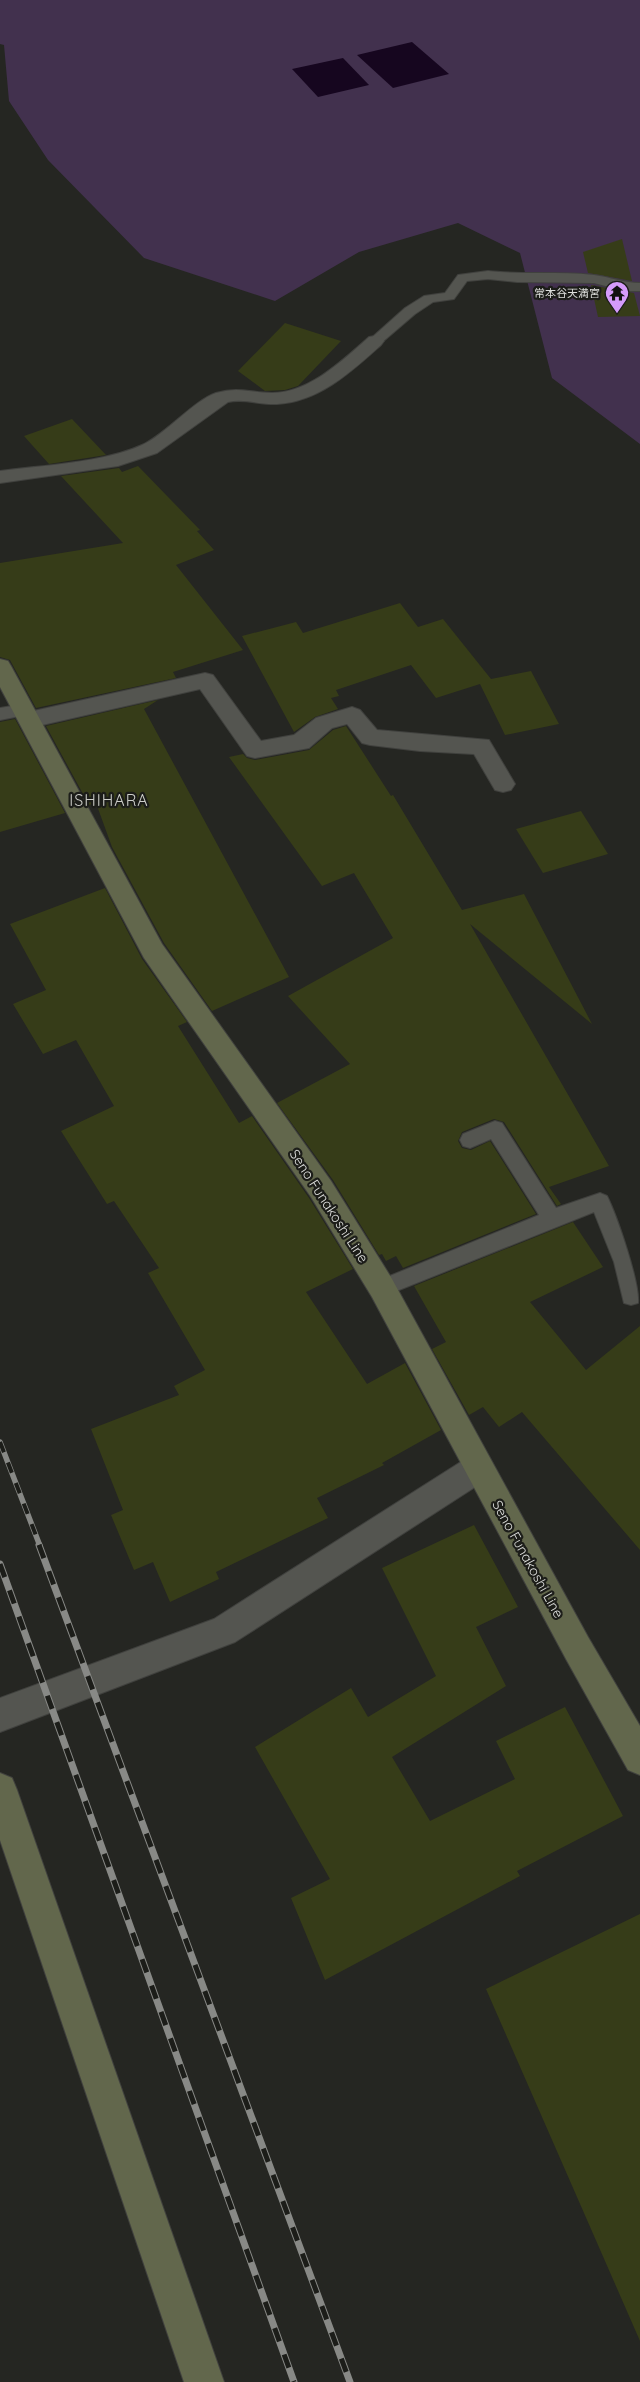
<svg xmlns="http://www.w3.org/2000/svg" width="640" height="2382" viewBox="0 0 640 2382" font-family="Quicksand,'Noto Sans JP',sans-serif">
<style>
.green{fill:#42314e}
.water{fill:#16061f}
.building{fill:#363c18}
.lines{fill:none;stroke-linecap:round;stroke-linejoin:round}
.lane-casing{stroke:#40413e;stroke-width:2}
.street-casing{stroke:#40413e;stroke-width:2}
.secondary-casing{stroke:#40413e;stroke-width:2}
.lane{fill:#545550;fill-rule:evenodd}
.street{fill:#545550;fill-rule:evenodd}
.secondary{fill:#62674c;fill-rule:evenodd}
.rail-far1-casing{stroke:#888986;stroke-width:5.5}
.rail-casing{stroke:#888986;stroke-width:7}
.rail-far1{stroke:#1c1d19;stroke-width:4;stroke-dasharray:11;stroke-linecap:butt}
.rail{stroke:#1c1d19;stroke-width:5;stroke-dasharray:14;stroke-linecap:butt}
.labels{text-anchor:middle;stroke-width:4.5;stroke-linejoin:round;paint-order:stroke}
.far-poi-label{font-size:11px;fill:#dedfdd;stroke:#1c1d19;text-anchor:end}
.street-label{font-size:14px;fill:#dedfdd;stroke:#1c1d19}
.quarter-label{font-size:16px;letter-spacing:1px;fill:#cccdc8;stroke:#1c1d19}
</style>
<rect width="100%" height="100%" fill="#252622"/>
<polygon class="green" points="0,0 640,0 640,444 552,378 520,253 458,223 359,252 275,301 144,258 48,160 9,101 4,45 0,44"/>
<g class="water">
<polygon points="412,42 449,74 393,88 357,55"/>
<polygon points="343,58 369,85 318,97 292,69"/>
</g>
<g class="building">
<polygon points="622,239 632,281 588,273 583,252"/>
<polygon points="591,285 634,293 640,316 598,317"/>
<polygon points="285,323 341,341 298,386 285,390 265,391 238,371"/>
<polygon points="72,419 106,455 49,464 24,436"/>
<polygon points="138,466 200,530 197,531 214,550 176,565 243,650 173,672 176,678 36,708 10,660 0,657 0,563 123,543 61,476 119,468 122,472"/>
<polygon points="400,603 418,627 443,619 491,679 531,671 559,724 505,735 480,684 436,698 411,665 336,690 339,696 331,698 338,709 315,717 294,732 242,636 296,622 303,633"/>
<polygon points="158,700 144,709 289,977 212,1011 164,943 112,847 96,803 89,805 46,726"/>
<polygon points="15,719 65,813 0,832 0,722"/>
<polygon points="346,726 391,796 393,795 462,910 524,894 592,1024 470,924 609,1166 549,1187 561,1204 557,1206 504,1122 494,1119 462,1132 458,1141 462,1148 471,1150 490,1141 536,1214 403,1268 396,1256 386,1261 382,1254 379,1255 333,1180 277,1103 350,1064 288,996 393,938 354,873 322,886 229,757 243,754 247,758 255,760 309,750 333,730"/>
<polygon points="581,811 608,854 543,873 516,829"/>
<polygon points="105,888 142,959 187,1022 178,1026 239,1123 252,1116 309,1198 353,1269 306,1292 367,1384 405,1363 441,1430 382,1463 384,1465 317,1498 328,1518 216,1572 219,1579 170,1602 153,1562 134,1570 111,1515 123,1510 91,1429 179,1395 174,1386 205,1370 148,1273 159,1268 114,1201 107,1204 61,1131 114,1106 76,1040 43,1054 13,1004 46,990 10,924"/>
<polygon points="573,1222 603,1267 530,1302 586,1370 640,1326 640,1550 522,1412 499,1427 483,1407 469,1415 432,1349 446,1342 414,1286"/>
<polygon points="474,1525 518,1607 476,1627 506,1686 392,1757 430,1821 515,1779 496,1741 565,1707 623,1816 517,1871 520,1876 325,1980 291,1898 330,1879 255,1747 351,1688 368,1717 436,1676 382,1568"/>
<polygon points="640,1914 640,2341 486,1989"/>
</g>
<g class="lines">
<g class="lane-casing">
<g id="lane">
<path d="M488 271C523 275 559 271 594 275 610 277 624 283 640 283V291H625L594 283 517 282 488 279 467 281 454 299 433 302 415 314 380 344H370L368 341 405 308 424 296 445 293 458 275Z"/>
<polygon points="24,704 30,706 32,710 30,714 0,720 0,708"/>
<path d="M495 1121 502 1123 556 1208 600 1193 607 1196C617 1216 640 1283 638 1303L631 1305 624 1303 614 1262 594 1212 389 1294 382 1297 375 1294 372 1288 375 1282 539 1215 491 1139 470 1148 463 1146 460 1140 463 1134Z"/>
</g>
</g>
<g class="street-casing">
<g id="street">
<path d="M375 336 381 337 384 341 381 345C352 371 319 402 277 404 260 405 244 398 228 402L157 453 118 466 0 483V471C43 465 103 463 142 445 165 435 193 401 216 393 240 386 250 393 272 393 309 393 343 360 369 337Z"/>
<polygon points="205,673 213,675 261,741 294,735 316,718 352,707 360,710 377,730 489,740 515,784 511,790 503,792 495,790 474,754 420,751 370,745 362,743 347,724 332,728 309,748 255,758 247,756 200,689 29,728 21,725 18,720 21,715 29,712"/>
<polygon points="478,1454 489,1458 493,1468 489,1478 235,1642 0,1732 0,1698 214,1619 467,1458"/>
</g>
</g>
<g class="secondary-casing">
<g id="secondary">
<polygon points="0,659 8,661 11,666 162,944 331,1181 392,1279 588,1637 640,1726 640,1775 628,1770 566,1659 372,1297 311,1197 144,958 0,687"/>
<polygon points="0,1773 12,1778 17,1790 224,2382 184,2382 0,1840"/>
</g>
</g>
<use href="#lane" class="lane"/>
<use href="#street" class="street"/>
<use href="#secondary" class="secondary"/>
<g class="rail-far1-casing">
<polyline id="rail-far1" points="0,1442 40,1546"/>
</g>
<g class="rail-casing">
<g id="rail">
<polyline points="39,1545 350,2382"/>
<polyline points="0,1564 294,2382"/>
</g>
</g>
<use href="#rail-far1" class="rail-far1"/>
<use href="#rail" class="rail"/>
</g>
<defs>
<g id="temple-pin" transform="scale(1.25)"><path d="M0 17L-7.5 6A9.5 9.5 0 1 1 7.5 6Z" fill="#d59bfa" stroke="#1c1d19"/><path d="M0-6L5-2H3V0L6.5 2.5H4V6H1.5V3h-3V6H-4V2.5H-6.5L-3 0V-2H-5Z" fill="#111"/></g>
</defs>
<g fill-rule="evenodd">
<use href="#temple-pin" x="617" y="293"/>
</g>
<g class="labels">
<g class="far-poi-label">
<text x="600" y="297">常本谷天満宮</text>
</g>
<g class="street-label">
<text transform="translate(329 1206) rotate(57)" y="5">Seno Funakoshi Line</text>
<text transform="translate(528 1559) rotate(61)" y="5">Seno Funakoshi Line</text>
</g>
<g class="quarter-label">
<text x="109" y="806">ISHIHARA</text>
</g>
</g>
</svg>
